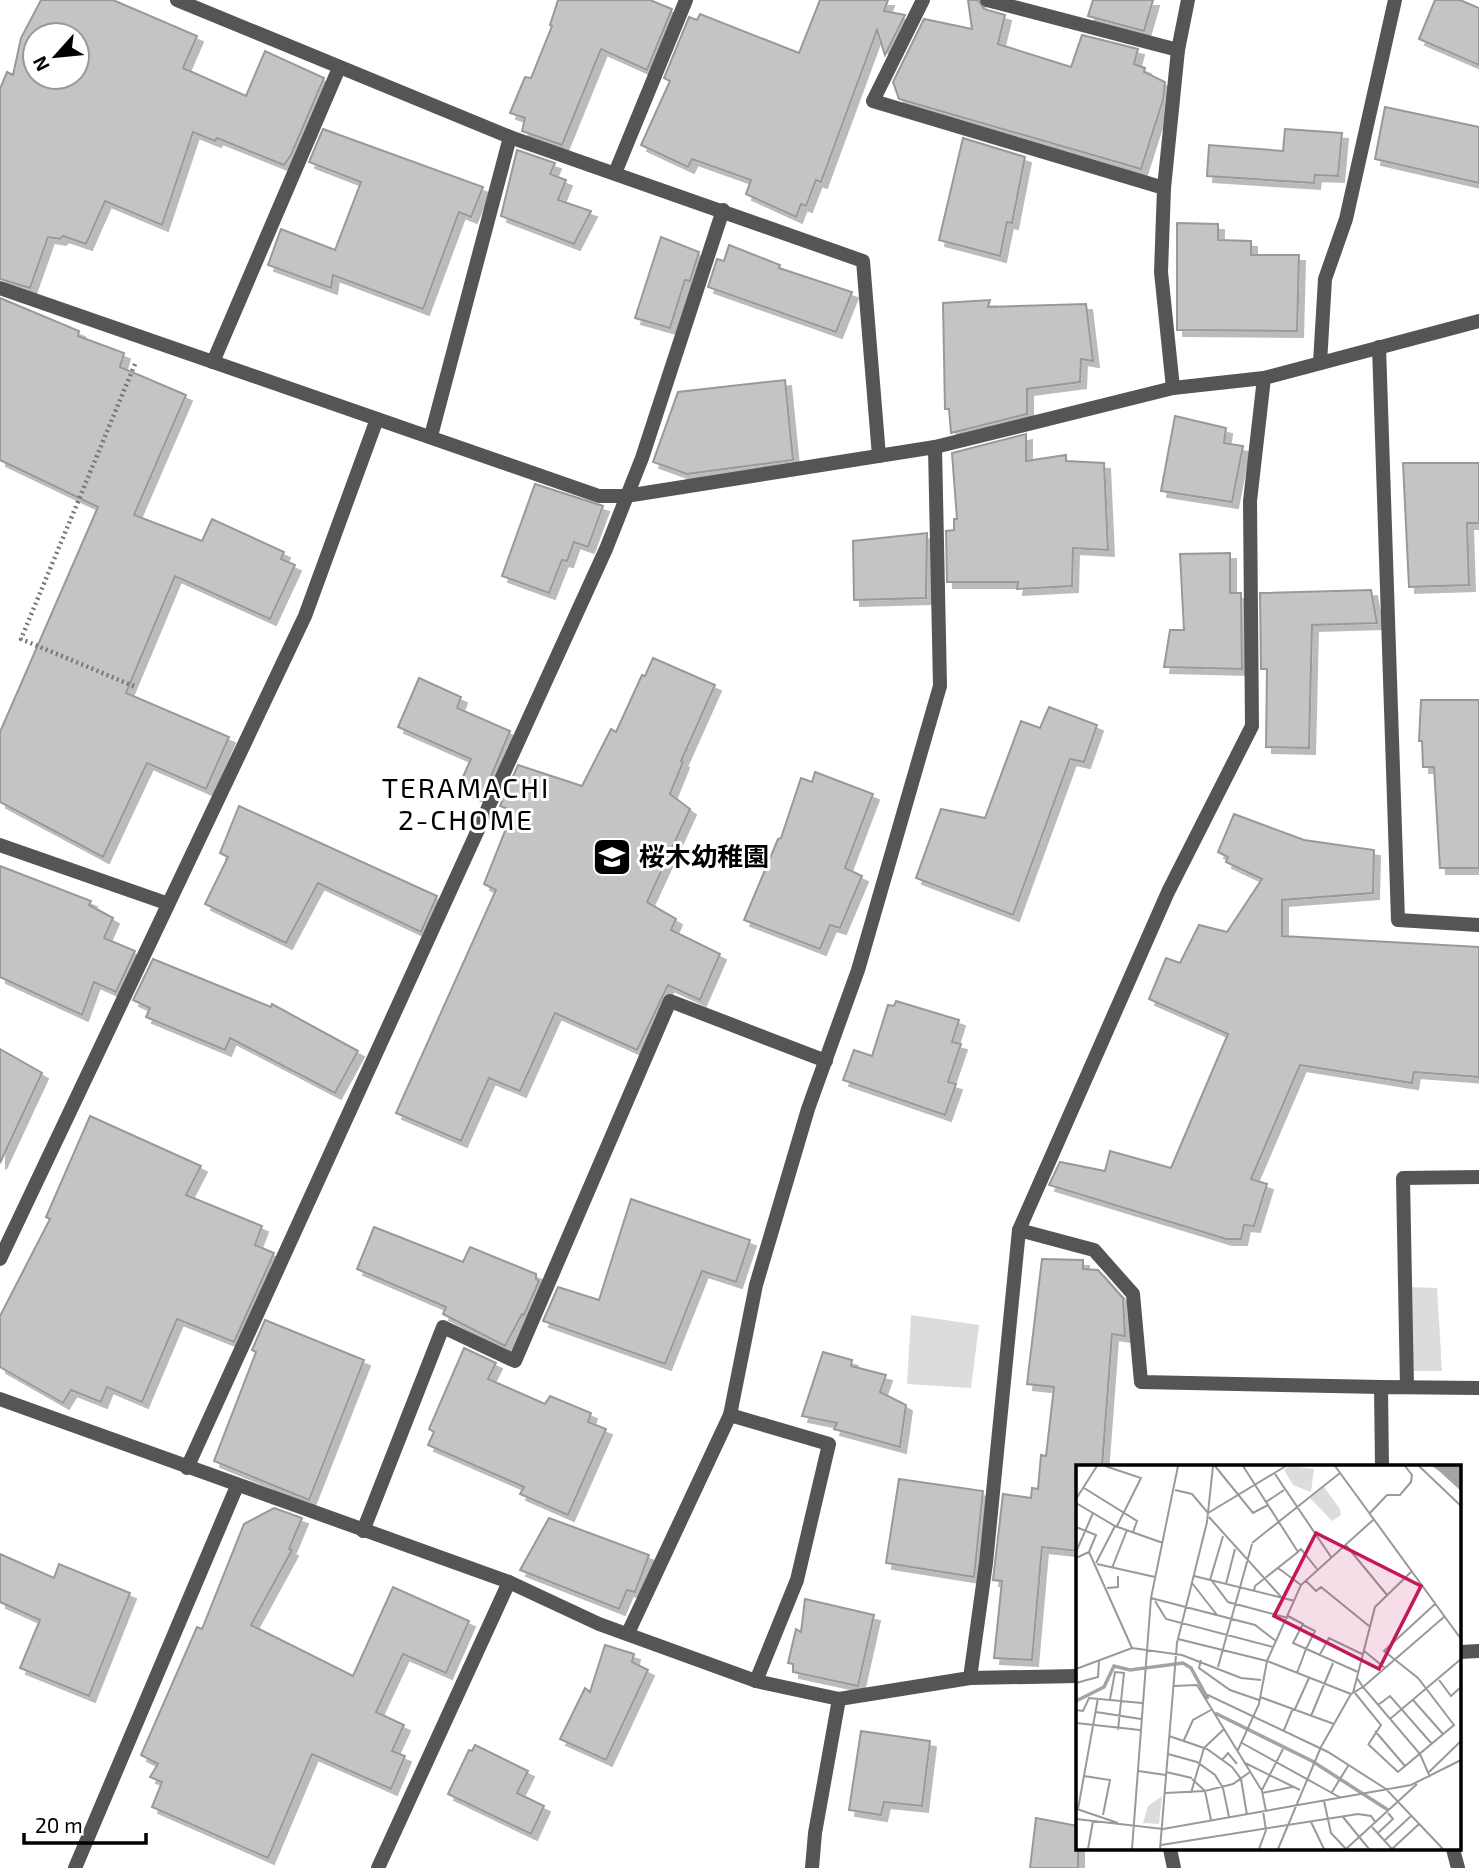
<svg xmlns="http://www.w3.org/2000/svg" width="1479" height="1868" viewBox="0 0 1479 1868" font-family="'Exo 2','Noto Sans JP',sans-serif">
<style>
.green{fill:#dcdcdc}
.building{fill:#c4c4c4;stroke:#999;stroke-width:2;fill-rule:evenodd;filter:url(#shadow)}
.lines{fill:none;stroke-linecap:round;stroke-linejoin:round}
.path{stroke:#777;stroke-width:4.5;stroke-dasharray:2 3.5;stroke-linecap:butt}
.service{stroke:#555;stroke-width:14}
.minor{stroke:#555;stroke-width:14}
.labels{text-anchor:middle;stroke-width:6;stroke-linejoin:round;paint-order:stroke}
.poi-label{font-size:26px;font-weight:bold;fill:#000;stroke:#fff;text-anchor:start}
.neighbourhood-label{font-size:28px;letter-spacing:2px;fill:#000;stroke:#fff}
.inset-river{fill:none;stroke:#a3a3a3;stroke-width:3.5}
.inset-road{fill:none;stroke:#999;stroke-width:2}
.view{fill:#c2185b;fill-opacity:0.15;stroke:#c2185b;stroke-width:3.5}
.inset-edge{fill:none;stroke:#000;stroke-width:3.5}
</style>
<defs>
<filter id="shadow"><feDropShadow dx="6" dy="6" stdDeviation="0" flood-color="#0004"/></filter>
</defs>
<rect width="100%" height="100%" fill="#fff"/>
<g class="green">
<polygon points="1409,1287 1437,1288 1442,1371 1412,1371"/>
<polygon points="911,1315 979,1325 971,1388 907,1384"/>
</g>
<g class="building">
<path d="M41 0H113L197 36 183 68 246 96 265 51 324 78 291 155 284 165 217 138 215 141 193 132 162 225 105 201 86 244 63 236 60 239 48 237 30 288 0 279V89L7 72 13 75 21 38ZM35 35H77V77H35Z"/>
<polygon points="558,0 650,0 672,9 647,70 601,49 562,145 522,131 525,118 510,113 525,77 531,78 552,26 550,25"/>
<polygon points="820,0 888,0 884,11 905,15 885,55 877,30 821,182 816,180 806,206 801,204 796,217 746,194 751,180 692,159 688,167 641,145 670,81 664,78 689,17 697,20 700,14 799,53"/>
<polygon points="968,0 978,0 984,9 1005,15 998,44 1071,67 1082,35 1138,49 1134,64 1145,68 1144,72 1165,82 1163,100 1141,169 899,99 893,82 924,19 972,29"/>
<polygon points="1093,0 1153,0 1144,31 1088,16"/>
<polygon points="1435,0 1460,0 1479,8 1479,65 1419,39"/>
<polygon points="1385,107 1479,127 1479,183 1375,159"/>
<polygon points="323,129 483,187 471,217 459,212 423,309 333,275 331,288 268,265 281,229 335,250 361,182 309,162"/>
<polygon points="1285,129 1342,133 1338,176 1315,175 1314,183 1207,176 1209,145 1283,151"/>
<polygon points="963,138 1025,157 1012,223 1007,222 1000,256 939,240"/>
<polygon points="517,150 555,163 550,174 566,180 558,200 591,211 574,244 501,216"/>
<polygon points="1177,223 1218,224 1218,240 1251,241 1251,255 1299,255 1297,331 1177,330"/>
<polygon points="661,237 699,252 690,281 685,280 670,328 635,318"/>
<polygon points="729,245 780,265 779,268 852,292 836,332 708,287 717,259 724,261"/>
<polygon points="0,298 79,331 78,336 124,353 120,367 186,395 134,515 202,541 212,519 284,552 281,559 295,565 270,619 175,576 126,693 229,737 206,789 147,763 103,857 0,802 0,732 98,507 0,460"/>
<polygon points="990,300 988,307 1086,304 1093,361 1081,359 1080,382 1027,389 1027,414 951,433 949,409 945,409 943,303"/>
<polygon points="785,380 793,460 687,474 653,462 678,392"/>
<polygon points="1175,416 1226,428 1224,443 1243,446 1232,502 1161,491"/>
<polygon points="1026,434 1026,461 1066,455 1066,461 1104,463 1108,550 1073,548 1072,586 1017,589 1018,582 947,582 946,531 954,530 954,519 957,519 952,453"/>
<polygon points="1403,463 1479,463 1479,523 1467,523 1469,585 1409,587"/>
<polygon points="535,484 603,506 588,547 574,542 567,561 562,560 549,593 502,576"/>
<polygon points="927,533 926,598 854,600 853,541"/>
<polygon points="1230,553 1230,593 1241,593 1242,669 1164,667 1170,630 1184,630 1180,554"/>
<polygon points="1371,590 1377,623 1312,625 1309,748 1266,747 1267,669 1261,669 1260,593"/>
<polygon points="653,658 715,685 681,761 683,762 670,794 690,809 647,902 676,919 671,930 720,954 700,1000 668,985 637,1050 555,1013 520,1091 489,1078 461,1141 396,1113 496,890 484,884 513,811 500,806 518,765 582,786 611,729 616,732 642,675 645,676"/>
<polygon points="419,678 461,697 457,708 510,731 482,798 458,788 471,759 398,727"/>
<polygon points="1421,700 1479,700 1479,868 1440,868 1434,767 1423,767 1422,741 1419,741"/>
<polygon points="1049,707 1097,725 1084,762 1070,759 1013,915 916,878 941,809 985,818 1021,721 1040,728"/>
<polygon points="815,772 873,794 845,868 862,876 840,928 830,925 820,949 744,920 778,839 781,838 801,778 812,782"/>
<polygon points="239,806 437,896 421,932 318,883 286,943 205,904 228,857 220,853"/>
<polygon points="1234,814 1304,840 1374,850 1373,893 1282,900 1282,936 1479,947 1479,1077 1414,1072 1412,1083 1300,1065 1251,1179 1267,1184 1254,1226 1244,1225 1241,1239 1226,1239 1049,1185 1060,1162 1105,1171 1110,1151 1171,1168 1228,1034 1149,999 1166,958 1180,963 1199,925 1227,932 1262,879 1226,862 1228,857 1218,852"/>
<polygon points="0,866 91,901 89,905 113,918 104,938 135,951 116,992 94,982 82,1015 0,977"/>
<polygon points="153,959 271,1007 272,1004 358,1051 335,1093 230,1038 225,1050 146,1017 150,1008 133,1000"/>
<polygon points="896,1001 959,1020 952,1042 961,1044 948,1082 956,1084 945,1115 843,1080 854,1050 872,1056 888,1005 894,1006"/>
<polygon points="0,1049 42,1073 0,1163"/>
<polygon points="90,1116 201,1166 186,1195 262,1226 255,1245 274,1253 234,1342 177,1319 142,1402 107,1387 101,1402 71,1390 63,1403 0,1367 0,1316 50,1219 46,1217"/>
<polygon points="631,1199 750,1240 736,1282 702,1271 665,1364 543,1321 558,1287 599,1300"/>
<polygon points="374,1227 463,1262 470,1247 536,1274 536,1279 539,1281 524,1315 522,1314 505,1346 443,1314 446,1307 357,1269"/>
<polygon points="1042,1259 1083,1260 1083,1269 1098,1270 1123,1298 1125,1336 1112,1334 1102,1467 1078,1467 1078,1551 1042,1547 1032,1660 994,1658 1002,1581 993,1580 1003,1494 1031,1498 1032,1488 1038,1489 1041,1455 1046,1456 1054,1387 1027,1384"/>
<polygon points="265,1320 364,1360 309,1500 214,1461 256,1352 252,1350"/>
<polygon points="464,1348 496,1363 488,1379 545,1404 550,1396 591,1413 588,1422 606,1429 568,1515 520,1494 524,1487 428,1445 434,1432 429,1429"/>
<polygon points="823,1352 852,1360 851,1366 886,1375 880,1392 906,1405 900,1447 834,1429 837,1423 802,1416"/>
<polygon points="899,1479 983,1491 974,1577 886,1563"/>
<polygon points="274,1508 302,1518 289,1549 292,1550 251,1625 353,1676 393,1587 469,1621 446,1673 403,1654 376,1712 404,1725 392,1751 405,1756 391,1789 312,1754 268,1858 152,1807 162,1782 150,1777 158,1764 141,1755 197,1627 202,1629 244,1524"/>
<polygon points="549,1518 649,1555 635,1592 627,1590 619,1609 520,1570"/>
<polygon points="0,1554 54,1578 59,1564 130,1593 89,1696 20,1668 40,1620 0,1602"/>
<polygon points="805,1599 874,1615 858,1686 793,1672 793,1664 788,1663 796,1629 801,1632"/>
<polygon points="605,1645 634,1654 632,1662 648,1670 606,1760 560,1739 585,1688 590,1692"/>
<polygon points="861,1731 930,1741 922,1806 884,1802 881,1815 849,1810"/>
<polygon points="475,1745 528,1771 517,1793 544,1806 531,1834 448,1794 469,1750 472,1751"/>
<polygon points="1036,1818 1078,1826 1078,1868 1030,1868"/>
</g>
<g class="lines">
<polyline class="path" points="135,364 21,639 136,687"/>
<g class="service">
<polyline points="177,0 510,137 863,261 879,456"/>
<polyline points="923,0 873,101 1164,188"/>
<polyline points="615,173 686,0"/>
<polyline points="213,362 339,68"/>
<polyline points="1173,388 1161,272 1164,188 1178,50"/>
<polyline points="431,436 510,137"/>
<polyline points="0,845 166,903"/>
<polyline points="1019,1230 1094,1250 1133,1294 1141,1382 1381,1387"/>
<polyline points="187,1468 606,549 642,458 723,210"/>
<polyline points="363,1531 443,1327 515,1361 670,1001 826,1061"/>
<polyline points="628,1633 730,1415"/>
<polyline points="970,1678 986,1563 1019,1230 1168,892 1252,726 1250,501 1264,378"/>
</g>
<g class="minor">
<polyline points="987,0 1178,50 1188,0"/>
<polyline points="0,288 599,496 626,496 935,447 1173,388 1264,378 1479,321"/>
<polyline points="1379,347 1398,920 1479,925"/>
<polyline points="1320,363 1325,279 1346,219 1395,0"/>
<polyline points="0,1259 305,616 377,419"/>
<polyline points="1407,1387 1403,1178 1479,1177"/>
<polyline points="0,1399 509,1582 599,1624 756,1681 839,1699 970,1678 1078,1676"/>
<polyline points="1382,1467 1381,1387 1479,1388"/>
<polyline points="1460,1652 1479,1651"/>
<polyline points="756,1681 797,1580 829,1444 730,1415 756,1285 808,1109 858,970 940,686 935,447"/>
<polyline points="1170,1849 1174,1868"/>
<polyline points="1453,1849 1458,1868"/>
<polyline points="75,1868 237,1486"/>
<polyline points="378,1868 509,1582"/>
<polyline points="812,1868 815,1833 839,1699"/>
</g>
</g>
<defs>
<g id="school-square" transform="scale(2.0125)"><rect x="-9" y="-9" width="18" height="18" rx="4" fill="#000" stroke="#fff"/><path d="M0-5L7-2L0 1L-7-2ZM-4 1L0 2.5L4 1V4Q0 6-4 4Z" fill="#fff"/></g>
</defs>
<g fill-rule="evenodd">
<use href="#school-square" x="612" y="857"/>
</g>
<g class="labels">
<g class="poi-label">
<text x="639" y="866">桜木幼稚園</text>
</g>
<g class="neighbourhood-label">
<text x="466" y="798">TERAMACHI<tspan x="466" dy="32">2-CHOME</tspan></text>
</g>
</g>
<g transform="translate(1076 1465)">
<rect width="385" height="385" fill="#fff"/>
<path d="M213 1 238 4 235 27 217 20 208 5ZM248 22 264 44 265 50 256 56 234 33ZM86 331 83 359 67 358 72 341Z" fill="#dcdcdc"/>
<path d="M356 1H385V26L363 6Z" fill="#a3a3a3"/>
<path class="inset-river" d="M0 236 28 222 38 201 54 205 107 198 115 203 132 234M139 248 236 296 312 345"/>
<path class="inset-road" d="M29 1 65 13 41 61M139 1 177 48 192 40M167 1 222 87 225 84 241 104M259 1 385 174M343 1 385 41M199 9 255 92M8 23 61 56 57 67M99 25 116 29 132 48 210 1M0 34 21 1M190 37 208 25M0 38 39 61 87 78M293 49 311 30H324L335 17 336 10 329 1M133 52 207 134M0 62 20 70 13 87 0 93M176 78 264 8M269 79 311 130M0 87 17 48M13 87 56 183M20 98 39 61M21 99 79 112M36 103 51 65M202 103 225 120M118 111 219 136M134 115 147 71M229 115 240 126 245 122 293 161M136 116 152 137 212 153M116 118 141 150M150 119 159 84M31 123 42 122V111M178 126 179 121 222 87M75 133 179 160 200 176M79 136 90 154 197 182M212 151 227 159 217 178 282 207M227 160 239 166 230 184M102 174 191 196 275 229M287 185 309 203M243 191 253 173 286 189M125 195 123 203 154 225 183 235M142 202 176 79M0 204 56 183 106 190 165 213 185 215M221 208 230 184M281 213 287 222 368 152M363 215 375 231 385 222M0 218 22 212 23 195M97 221 121 220 186 326 190 346M277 228 299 142 336 106M279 228 305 260 292 280M184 232 258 259M34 234 39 207 48 208 42 265M129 234 132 230 252 287 310 324 367 384M337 235 367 269M302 240 314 231 356 279M219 244 233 213M0 245 7 246 13 233 66 238M20 247 65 254M235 251 257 198M314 254 385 194M0 258 64 265M208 265 217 243M299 266 329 301 378 260 342 213 308 186 359 139M93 271 131 284 156 302 165 314 171 350M108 275 117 255 135 245M166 278 265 333M293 280 322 307 329 301M161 287 183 239 191 196 225 120 297 55M92 289 121 297 139 310 147 323 153 352M146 295 152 288 161 299M169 298 224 325M62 306 90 310M90 307 116 313M353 307 385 276M8 311 34 315 27 350M116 314 129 326 157 319 174 307M186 325 207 284M256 327 272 301M89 328 129 326 135 355M115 328 128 283 148 264M186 328 216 322M248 336 255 368 270 384M1 344 42 358M2 344 22 233M267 352 293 384M0 354 87 364 335 320 385 295M235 357 248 384M296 362 316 384M302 368 317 354 312 348M308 376 335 351M85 380 282 349 295 351 300 358M12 384 17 356M56 384 75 133 102 1M84 384 101 178 131 57 137 1M183 384 190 365 187 346M202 384 245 282 275 229 287 222 344 289 354 312M270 384 341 319M316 384 343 359"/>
<path class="view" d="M240 68 345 121 303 204 198 151Z"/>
<rect width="385" height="385" class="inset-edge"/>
</g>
<g transform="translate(56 56) rotate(243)"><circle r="33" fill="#ffffff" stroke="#999999" stroke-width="2"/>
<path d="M0-5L12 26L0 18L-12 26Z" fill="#000000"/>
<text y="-10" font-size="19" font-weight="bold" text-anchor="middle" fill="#000000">N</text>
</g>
<path d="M24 1833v10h122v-10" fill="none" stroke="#000000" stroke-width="3.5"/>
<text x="35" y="1833" font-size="21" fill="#000000" stroke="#ffffff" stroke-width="5" paint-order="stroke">20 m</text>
</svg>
